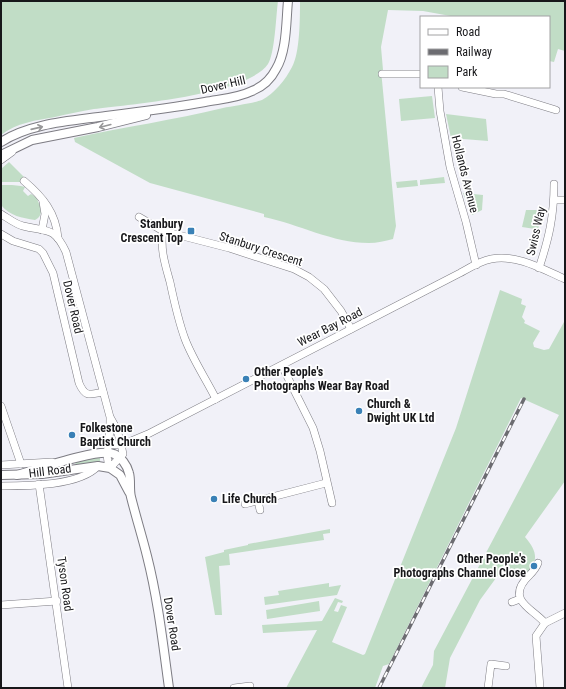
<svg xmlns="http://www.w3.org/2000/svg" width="566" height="689" viewBox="0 0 566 689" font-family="'Roboto Condensed',sans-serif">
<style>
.green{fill:#c1ddc6}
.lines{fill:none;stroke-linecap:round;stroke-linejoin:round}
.minor-casing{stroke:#7d7c83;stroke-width:8}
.major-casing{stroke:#7d7c83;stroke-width:10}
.minor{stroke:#fff;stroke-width:7}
.major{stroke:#fff;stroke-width:8}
.rail-casing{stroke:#6c6c71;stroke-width:3.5}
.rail{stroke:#fff;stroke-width:2;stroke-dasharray:6;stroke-linecap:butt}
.oneway{stroke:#979798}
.poi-dot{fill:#3a81b6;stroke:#fff;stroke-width:1.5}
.labels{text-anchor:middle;stroke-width:3.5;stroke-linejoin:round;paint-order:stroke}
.street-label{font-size:12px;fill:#17171a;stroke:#fff}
.poi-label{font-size:12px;font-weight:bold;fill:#17171a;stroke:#fff;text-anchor:start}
</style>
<rect width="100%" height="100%" fill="#f1f1f8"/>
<g class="green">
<path d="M1 1H278C276 15 275 53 268 64 247 95 132 104 94 109 81 111 68 114 55 117 37 120 16 123 1 135Z"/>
<path d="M300 1H565V51L558 49 554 62 549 61V17H456L423 11 388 10 381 47 383 70H381L395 217 396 226 393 239C385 241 377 243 369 243 332 243 299 224 264 217V214L150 183 75 142 74 138C124 127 174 120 223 108 233 106 254 103 262 100 274 94 286 79 292 67 300 53 300 18 300 1Z"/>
<polygon points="432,96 435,118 401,121 399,99"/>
<polygon points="446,114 486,119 488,141 451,138"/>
<polygon points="9,162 24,177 20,182 1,182 1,169"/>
<polygon points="444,177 445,183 420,185 420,180"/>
<polygon points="417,180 418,186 397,188 396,182"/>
<path d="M1 185H12L21 186 25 187 23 191 28 196 31 194 36 197C40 205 45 215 35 220 22 218 10 216 1 205Z"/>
<polygon points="463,193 483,195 482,210 472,215"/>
<polygon points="526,210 539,210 541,212 538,231 535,229 522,227"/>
<path d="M500 290 522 299 521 304 526 306 522 317 525 321 524 323 540 331 533 343 534 347 544 350 549 349 564 322 565 323V481L525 537C539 553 539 564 521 577L504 567 480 600 450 658 445 688H421L433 665 434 651 559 415 521 398 389 664 383 666 375 688H286L317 630 263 633 262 625 322 621 335 598 343 601 342 603 338 602 334 611 338 612 341 605 347 607 332 642 363 655 365 654 456 428Z"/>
<polygon points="100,456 100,462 76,466 75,461"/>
<polygon points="330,529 330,533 323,534 324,540 229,554 230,565 219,566 222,615 215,615 205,557 224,552 224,550 248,545 248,544"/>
<polygon points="329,583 329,587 341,585 337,595 265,605 264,597 279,595 278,591"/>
<polygon points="319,601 320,611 267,619 266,610"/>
</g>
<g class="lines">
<g class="minor-casing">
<g id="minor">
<polyline points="382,74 421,74"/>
<polyline points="438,87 440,111 450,167 466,222 476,265"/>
<polyline points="462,87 496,94 504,94 556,110"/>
<polyline points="1,160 12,152"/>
<path d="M24 181C43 197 56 213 58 238"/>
<polyline points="554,200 564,200"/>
<path d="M1 214C8 218 15 224 23 226 47 232 54 226 66 252L110 417C117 428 121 441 123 454L110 468C105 457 108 450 109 439 110 432 110 424 110 417"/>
<polyline points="139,217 163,231 229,248 294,269 309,277 324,289 341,311 351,329"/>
<polyline points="42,230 45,214 43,202"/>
<path d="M163 231C160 249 165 264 170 282 174 301 178 320 185 339 193 360 206 379 216 399"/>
<path d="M1 234 13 241 39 249 43 253 53 273 79 383C85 397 89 395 103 392"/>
<path d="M539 268C549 238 554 216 554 184"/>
<polyline points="282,366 313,428 320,451 332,503"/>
<polyline points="1,406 21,464"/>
<path d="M109 445 124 444 148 434 460 273C469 268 480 261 491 259 517 254 542 269 565 279"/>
<polyline points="1,465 52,462"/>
<polyline points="39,484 68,688"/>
<path d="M1 486C27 486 80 486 98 466"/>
<polyline points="258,501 260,510"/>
<polyline points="245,504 326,483"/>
<path d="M538 563C535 571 530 574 525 580 508 601 533 609 545 623"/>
<polyline points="512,602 520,599"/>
<polyline points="1,605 57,601"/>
<polyline points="234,688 250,686"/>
<polyline points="488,688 491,664 506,666"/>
<polyline points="540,688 536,636 545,623 565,613"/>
</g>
</g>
<g class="major-casing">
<g id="major">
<path d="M1 142C31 123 71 121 106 116 139 112 172 108 205 102 221 99 238 98 252 91 262 87 271 79 276 69 287 51 286 21 288 1"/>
<polyline points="1,155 32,140 98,127 146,115"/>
<polyline points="1,475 42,474 98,466 110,468 120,475 129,492"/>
<path d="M17 475C35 470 99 447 114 454 121 457 127 465 129 473 131 480 129 489 131 497 136 517 142 536 147 556 158 599 163 644 169 688"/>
</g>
</g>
<use href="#minor" class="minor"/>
<use href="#major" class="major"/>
<g class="rail-casing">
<polyline id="rail" points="379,688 524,399"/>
</g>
<use href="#rail" class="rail"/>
</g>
<defs><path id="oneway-shaft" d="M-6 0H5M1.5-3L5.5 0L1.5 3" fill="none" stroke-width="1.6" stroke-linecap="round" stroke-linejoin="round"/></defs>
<g class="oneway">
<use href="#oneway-shaft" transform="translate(105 126) rotate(166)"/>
<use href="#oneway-shaft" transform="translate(37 128) rotate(-13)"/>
</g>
<g class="poi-dot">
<rect x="187" y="227" width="8" height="8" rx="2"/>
<circle cx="246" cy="379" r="4"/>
<circle cx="359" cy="411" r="4"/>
<circle cx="72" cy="435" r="4"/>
<circle cx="214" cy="499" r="4"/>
<circle cx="534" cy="566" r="4"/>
</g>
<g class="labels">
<g class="street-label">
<text transform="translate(223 85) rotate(-13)" y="4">Dover Hill</text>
<text transform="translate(465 174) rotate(76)" y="4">Hollands Avenue</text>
<text transform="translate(536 231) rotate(-77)" y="4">Swiss Way</text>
<text transform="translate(261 249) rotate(18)" y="4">Stanbury Crescent</text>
<text transform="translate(73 307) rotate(77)" y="4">Dover Road</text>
<text transform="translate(330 327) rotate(-27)" y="4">Wear Bay Road</text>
<text transform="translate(50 471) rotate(-7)" y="4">Hill Road</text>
<text transform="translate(65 584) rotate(82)" y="4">Tyson Road</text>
<text transform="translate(172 624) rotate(81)" y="4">Dover Road</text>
</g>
<g class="poi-label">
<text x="183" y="228" text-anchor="end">Stanbury<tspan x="183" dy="14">Crescent Top</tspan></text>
<text x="254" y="376">Other People's<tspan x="254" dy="14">Photographs Wear Bay Road</tspan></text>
<text x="367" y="408">Church &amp;<tspan x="367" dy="14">Dwight UK Ltd</tspan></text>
<text x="80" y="432">Folkestone<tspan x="80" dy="14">Baptist Church</tspan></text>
<text x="222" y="503">Life Church</text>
<text x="526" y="563" text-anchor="end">Other People's<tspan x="526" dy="14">Photographs Channel Close</tspan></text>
</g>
</g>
<rect width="566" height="689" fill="none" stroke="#17171a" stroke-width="4"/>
<rect x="420" y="16" width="130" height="72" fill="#ffffff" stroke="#a2a2a3"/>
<rect x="428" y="29" width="20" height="6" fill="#ffffff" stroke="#a2a2a3"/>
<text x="456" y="36" font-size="12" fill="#17171a">Road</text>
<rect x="428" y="49" width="20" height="6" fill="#6c6c71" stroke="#a2a2a3"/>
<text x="456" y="56" font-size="12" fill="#17171a">Railway</text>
<rect x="428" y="66" width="20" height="12" fill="#c1ddc6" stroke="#a2a2a3"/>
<text x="456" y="76" font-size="12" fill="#17171a">Park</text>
</svg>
